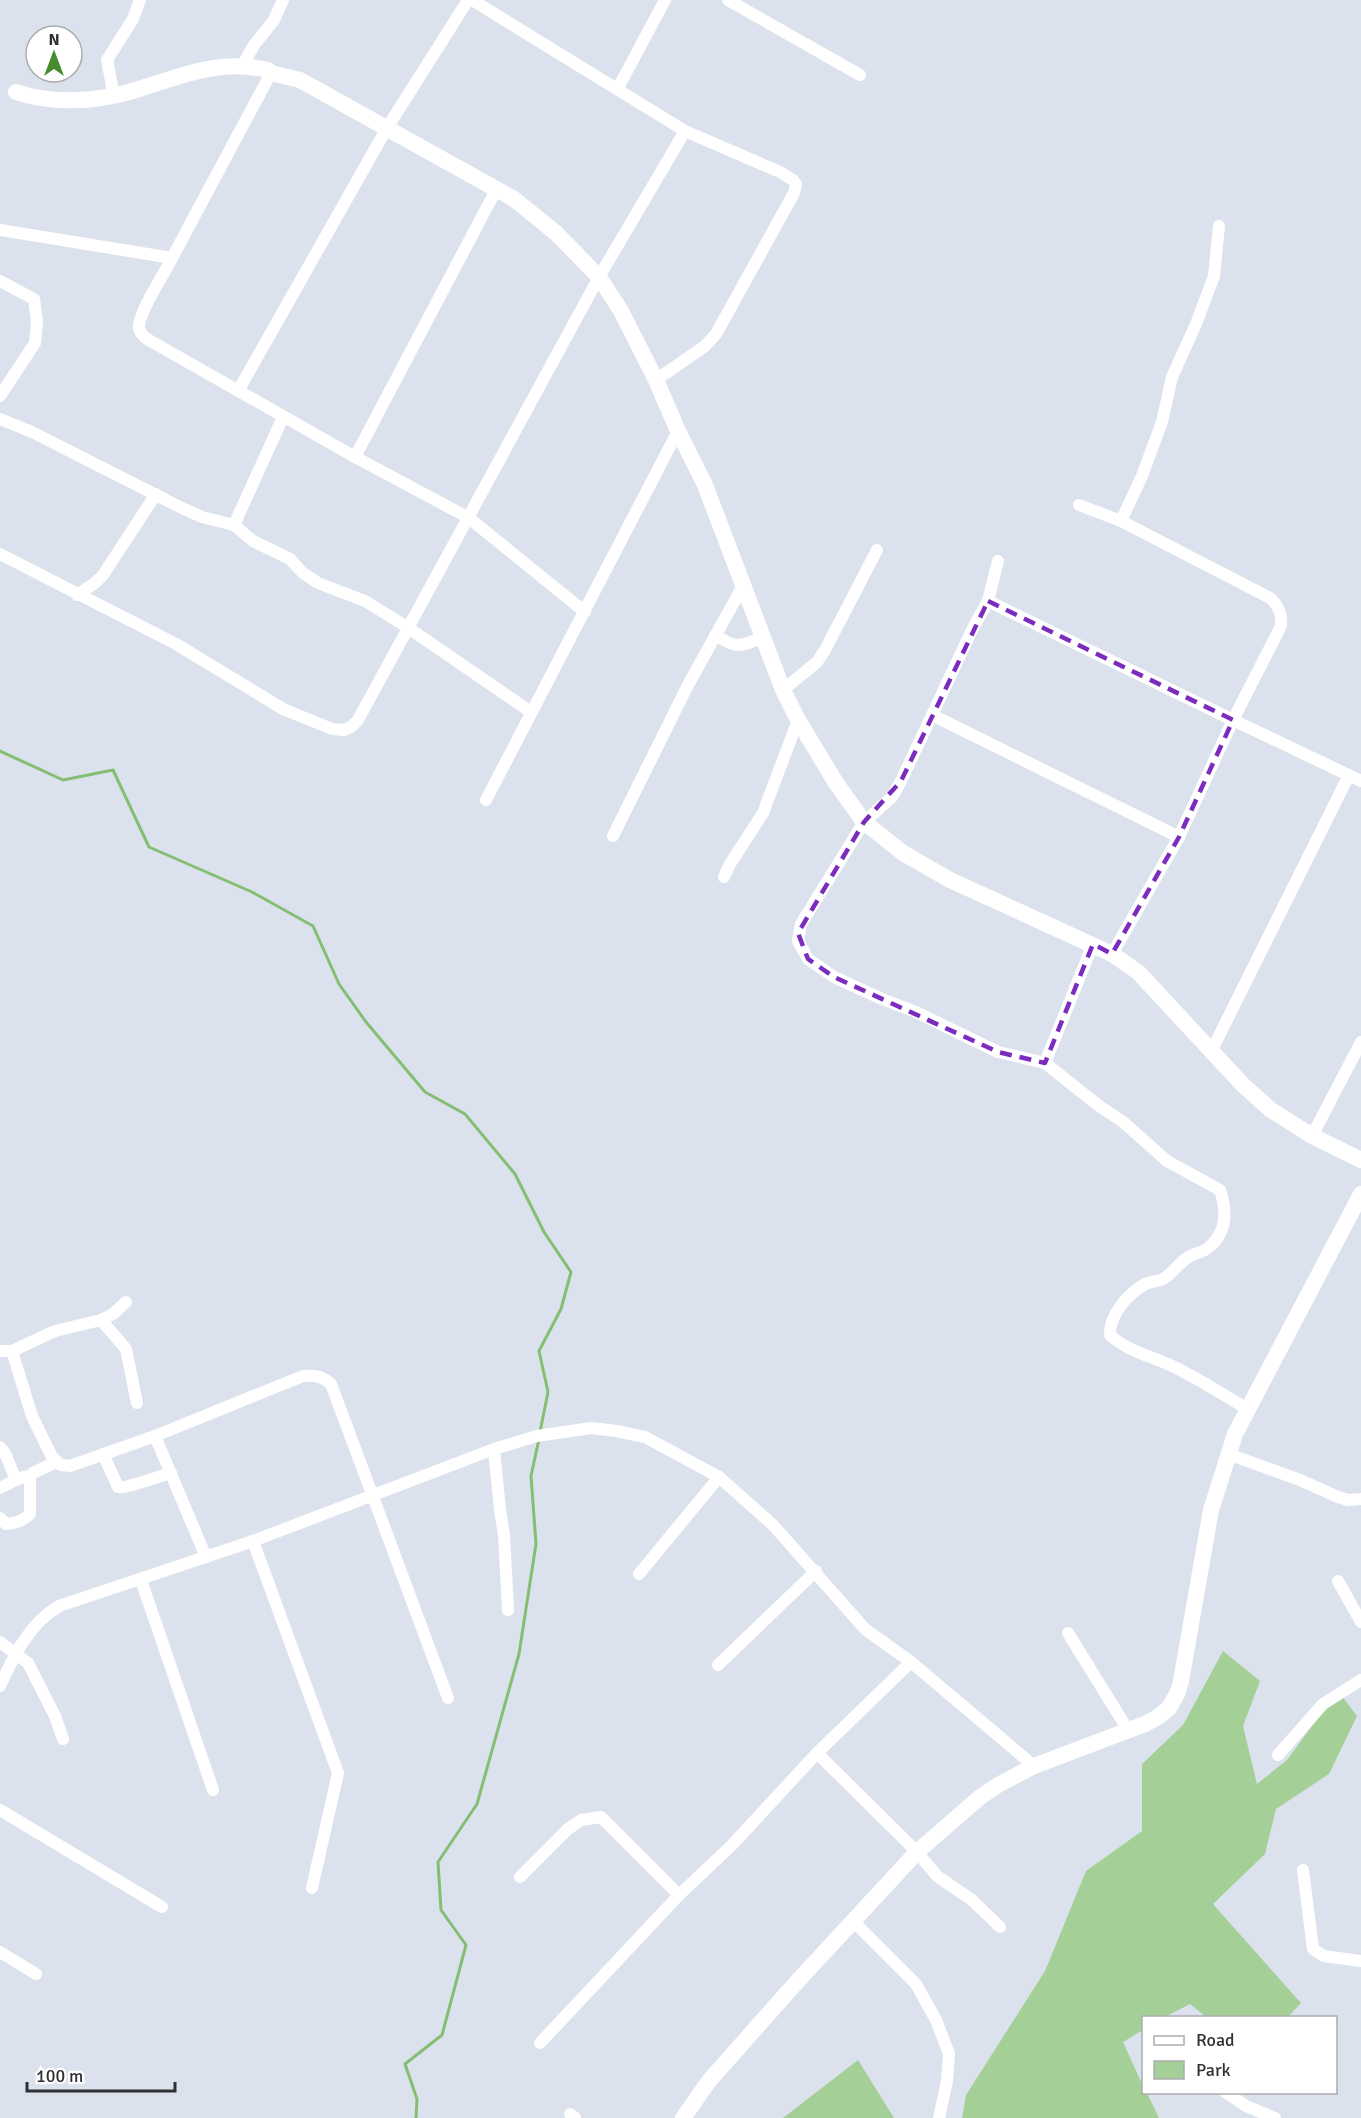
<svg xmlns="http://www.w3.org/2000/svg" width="1361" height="2118" viewBox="0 0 1361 2118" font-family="Signika,sans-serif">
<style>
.green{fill:#a4d097}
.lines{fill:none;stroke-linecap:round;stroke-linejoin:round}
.stream{stroke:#84be72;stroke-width:3}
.street{stroke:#fff;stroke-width:12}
.secondary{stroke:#fff;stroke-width:16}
.marked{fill:none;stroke:#7b2cbf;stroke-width:4.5;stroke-dasharray:12 8;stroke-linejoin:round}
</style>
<rect width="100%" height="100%" fill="#dce2ed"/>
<g class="green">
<polygon points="1223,1651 1260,1681 1243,1726 1257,1784 1287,1760 1338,1691 1357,1716 1329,1774 1276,1809 1265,1854 1213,1904 1301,2003 1288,2017 1206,2017 1190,2004 1165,2017 1144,2018 1143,2030 1123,2042 1143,2086 1144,2092 1147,2093 1159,2118 962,2118 966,2095 1045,1971 1086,1871 1142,1831 1142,1764 1183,1725"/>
<polygon points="858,2060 894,2118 783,2118"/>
</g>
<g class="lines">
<g class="stream">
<polyline points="0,751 63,780 113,770 149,847 252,892 313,926 339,984 366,1022 425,1092 465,1114 515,1174 544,1232 571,1272 561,1309 539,1351 548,1392 540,1432"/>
<polyline points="416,2118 417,2099 405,2064 442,2035 466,1945 441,1910 438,1862 477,1804 519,1654 536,1544 531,1476 539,1439"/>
</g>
<g class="street">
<polyline points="472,0 685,131 780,172 793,180 796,184 794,193 716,334 705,346 656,380"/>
<polyline points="728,0 860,75"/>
<polyline points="241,68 254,45 274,20 283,0"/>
<path d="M271 73 172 258C165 273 137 314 139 328 140 333 143 336 147 339L355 457 469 518 585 612"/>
<polyline points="618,88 665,0"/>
<polyline points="114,96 107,60 133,19 140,0"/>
<polyline points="0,230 172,258"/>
<polyline points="0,281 34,299 37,322 35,343 0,396"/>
<polyline points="238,391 387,128 468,0"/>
<polyline points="0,419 32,432 182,508 202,517 234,525 253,541 290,559 303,573 318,583 365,601 407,627 531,712"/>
<polyline points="355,457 496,190"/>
<path d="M1079 505 1121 521 1270 598C1279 606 1282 614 1281 626L1233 720 1179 837"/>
<polyline points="1121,521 1142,476 1162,422 1172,377 1196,324 1214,276 1219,226"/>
<polyline points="234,525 283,417"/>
<polyline points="0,554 176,644 283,709 332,729 344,730 351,727 358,720 599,277 685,131"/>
<path d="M998 561 988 601 972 630 901 781 892 797 864 822 801 924 798 941 808 959 834 977 882 999 916 1012 998 1052 1045 1063 1099 1106 1122 1121 1167 1161 1220 1190C1227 1211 1227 1233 1208 1248 1202 1253 1193 1253 1187 1258 1178 1264 1172 1274 1163 1279 1157 1282 1151 1281 1145 1284 1128 1294 1109 1315 1110 1335 1127 1351 1151 1356 1172 1366 1198 1378 1223 1395 1248 1409"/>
<polyline points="77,595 95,583 103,575 156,494"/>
<polyline points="988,601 1233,720 1361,781"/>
<path d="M715 635C737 649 740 647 763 637"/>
<polyline points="783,690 817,662 825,650 877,550"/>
<polyline points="932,715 1179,837 1112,954"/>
<polyline points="486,800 678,431"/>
<polyline points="613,836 688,685 743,586"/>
<polyline points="724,877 730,864 763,813 798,720"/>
<polyline points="1212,1050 1349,775"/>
<polyline points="1045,1063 1093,944"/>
<polyline points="1312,1136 1361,1042"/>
<polyline points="101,1320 126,1349 137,1403"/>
<polyline points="0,1351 12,1351 55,1331 101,1320 113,1314 126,1302"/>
<path d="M12 1351 32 1416 52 1457 61 1465 70 1466 155 1436 303 1376C315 1375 322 1376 331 1384L448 1698"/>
<polyline points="155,1436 206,1557"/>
<polyline points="0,1447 5,1453 16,1480"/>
<polyline points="494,1449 500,1510 504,1535 508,1610"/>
<path d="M103 1454 118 1487C126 1489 160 1476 171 1473"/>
<polyline points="1228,1454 1300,1480 1338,1497 1348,1500 1361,1499"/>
<polyline points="0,1488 20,1478 30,1476 33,1473 56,1462"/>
<path d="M0 1518 6 1524C14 1523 25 1520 30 1514V1476"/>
<polyline points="253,1541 338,1773 312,1888"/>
<polyline points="639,1574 719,1477"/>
<polyline points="141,1580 213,1790"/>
<polyline points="1338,1581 1361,1622"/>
<polyline points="1068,1633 1128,1730"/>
<polyline points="0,1642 28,1663 55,1716 63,1739"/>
<polyline points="718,1665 816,1571"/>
<path d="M0 1686C14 1655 29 1624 59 1606L253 1541 494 1449 537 1436 591 1428 616 1431 645 1437 719 1477 773 1525 865 1629 911 1662 1034 1766"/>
<polyline points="817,1753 917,1852 937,1876 972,1900 1000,1927"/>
<polyline points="1278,1755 1323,1704 1361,1680"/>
<polyline points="0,1810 162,1907"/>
<polyline points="1303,1870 1313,1949 1324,1956 1361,1961"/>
<polyline points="520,1877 568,1829 581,1820 601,1817 679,1895"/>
<polyline points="853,1921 916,1984 936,2020 949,2054 947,2081 939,2118"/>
<polyline points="0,1952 36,1974"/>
<polyline points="540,2043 679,1895 732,1845 817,1753 911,1662"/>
<polyline points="1225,2092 1246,2106 1275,2118"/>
<polyline points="570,2114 575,2118"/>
</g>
<g class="secondary">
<path d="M16 92C51 104 94 102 129 92 160 83 191 70 222 67 237 65 254 67 268 70L271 73 300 80 514 199 556 233 599 277 621 311 656 380 678 431 705 485 783 690 798 720 836 783 864 822 903 853 950 880 1112 954 1138 972 1243 1085 1271 1110 1312 1136 1361 1160"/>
<polyline points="683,2118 709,2081 794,1985 917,1852 979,1798 998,1785 1034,1766 1145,1724 1158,1717 1169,1708 1178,1692 1181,1681 1211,1510 1235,1434 1361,1194"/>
</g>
</g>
<path class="marked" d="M988 601 1233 720 1179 837 1112 954 1093 944 1045 1063 998 1052 834 977 808 959 798 933 864 822 901 781Z"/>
<rect x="1142" y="2016" width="195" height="78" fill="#ffffff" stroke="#abacae" stroke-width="1.5"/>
<rect x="1154" y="2036" width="30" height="9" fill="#ffffff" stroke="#abacae" stroke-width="1.5"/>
<text x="1196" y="2046" font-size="18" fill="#2e3034">Road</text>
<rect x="1154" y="2061" width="30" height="18" fill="#a4d097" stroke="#abacae" stroke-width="1.5"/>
<text x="1196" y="2076" font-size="18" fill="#2e3034">Park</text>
<g transform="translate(54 54)"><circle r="28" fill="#ffffff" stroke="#abacae" stroke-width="1.5"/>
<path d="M0-4.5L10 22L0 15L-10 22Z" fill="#478b2f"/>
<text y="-9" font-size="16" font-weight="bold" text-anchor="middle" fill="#2e3034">N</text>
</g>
<path d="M27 2082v9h148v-9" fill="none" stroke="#2e3034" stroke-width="3"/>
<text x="36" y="2082" font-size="18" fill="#2e3034" stroke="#ffffff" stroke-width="4.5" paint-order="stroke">100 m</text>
</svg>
